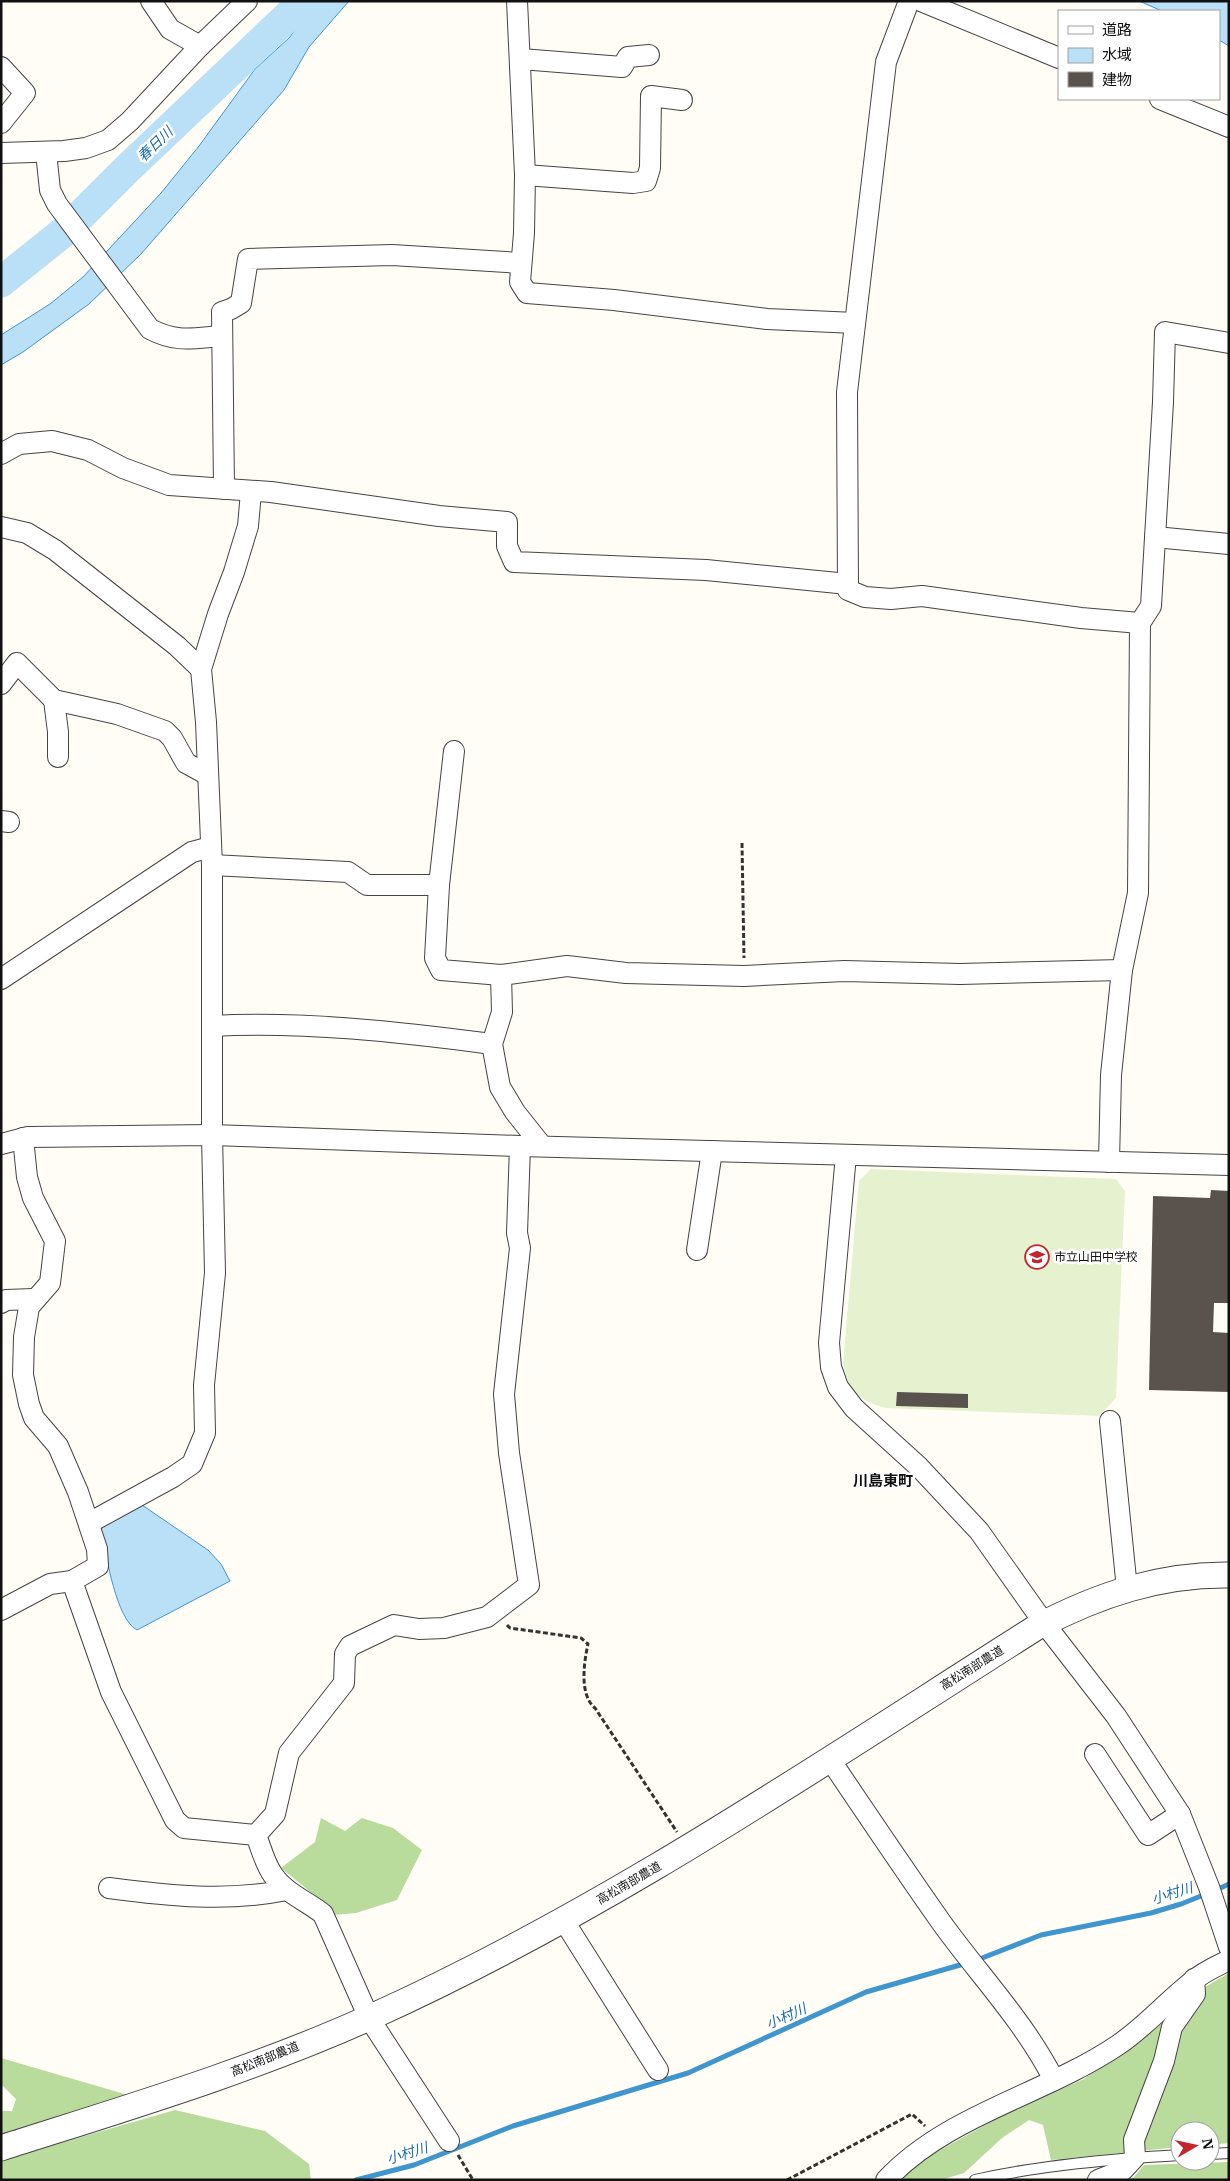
<svg xmlns="http://www.w3.org/2000/svg" width="1230" height="2181" viewBox="0 0 1230 2181" font-family="'IBM Plex Serif','Noto Sans JP',serif">
<style>
.forest{fill:#b9dc9c}
.pitch{fill:#e6f2cf}
.water{fill:#b9e0f7;stroke:#3f96cf}
.lines{fill:none;stroke-linecap:round;stroke-linejoin:round}
.stream{stroke:#3f96cf;stroke-width:5}
.river{stroke:#b9e0f7;stroke-width:31}
.building{fill:#5a524d}
.service-casing{stroke:#444;stroke-width:12}
.minor-casing{stroke:#444;stroke-width:22}
.tertiary-casing{stroke:#444;stroke-width:27}
.path{stroke:#333;stroke-width:3;stroke-dasharray:5 2.5;stroke-linecap:butt}
.service{stroke:#fff;stroke-width:10}
.minor{stroke:#fff;stroke-width:20}
.tertiary{stroke:#fff;stroke-width:25}
.labels{text-anchor:middle;stroke-width:5;stroke-linejoin:round;paint-order:stroke}
.poi-label{font-size:12px;fill:#111;stroke:#fff;text-anchor:start}
.street-label{font-size:12px;fill:#111;stroke:#fff}
.water-label{font-size:14px;font-style:italic;fill:#1768a6;stroke:#fff}
.quarter-label{font-size:15px;font-weight:bold;fill:#111;stroke:#fff}
</style>
<rect width="100%" height="100%" fill="#fffdf5"/>
<g class="forest">
<polygon points="321,1818 345,1831 362,1818 393,1828 422,1850 397,1900 356,1913 332,1915 313,1894 281,1868 315,1842"/>
<polygon points="1229,1973 1229,2143 1210,2145 1210,2131 1180,2131 1180,2147 1051,2160 1043,2125 1029,2120 1002,2138 964,2173 941,2180 901,2180 918,2162 1009,2112 1084,2079 1148,2031 1181,2001"/>
<polygon points="1,2058 128,2095 8,2136 1,2134 1,2111 12,2111 16,2099 1,2084"/>
<polygon points="175,2110 265,2131 309,2164 311,2180 1,2180 1,2160"/>
<polygon points="1229,2162 1229,2180 1126,2180 1134,2177 1144,2165"/>
</g>
<path class="pitch" d="M871 1169 1116 1179 1125 1191 1116 1398 1099 1416 887 1408C858 1401 849 1392 843 1363L859 1181Z"/>
<g class="water">
<polygon points="314,1 349,1 309,47 284,90 141,254 89,304 23,352 1,365 1,335 50,304 83,277 161,193 199,146 255,69 289,38 313,5"/>
<polygon points="1139,1 1229,1 1229,46 1219,40 1219,11 1162,11"/>
<path d="M142 1505 208 1550 221 1564 230 1581 137 1630C116 1619 107 1557 101 1533L102 1524Z"/>
</g>
<g class="lines">
<g class="stream">
<polyline points="1214,1891 1229,1884"/>
<polyline points="977,1960 1041,1935 1151,1913 1181,1904 1206,1894"/>
<polyline points="356,2180 414,2165 513,2126 688,2073 866,1992 967,1963"/>
</g>
<polyline class="river" points="1,282 66,230 126,170 304,1"/>
</g>
<g class="building">
<polygon points="1211,1190 1229,1191 1229,1303 1214,1303 1213,1332 1229,1333 1229,1392 1149,1390 1153,1196 1210,1198"/>
<polygon points="897,1392 968,1394 968,1408 896,1406"/>
</g>
<g class="lines">
<g class="service-casing">
<g id="service">
<polyline points="1210,2154 1229,2153"/>
<path d="M975 2180C1042 2165 1112 2159 1180 2155"/>
</g>
</g>
<g class="minor-casing">
<g id="minor">
<polyline points="151,1 170,29 200,46"/>
<polyline points="517,1 525,175 524,233 520,282 527,293 614,300 767,319 855,323"/>
<polyline points="909,1 886,62 847,392 848,590 865,597 891,599 922,596 1081,618 1140,623 1138,893 1122,970 1111,1075 1109,1162"/>
<polyline points="921,1 1059,58"/>
<polyline points="521,59 622,67 628,57 649,55"/>
<polyline points="1,67 25,93 1,123"/>
<polyline points="1160,99 1229,127"/>
<path d="M46 152 50 190 57 204 150 329C177 343 193 338 222 336"/>
<polyline points="1,153 64,151 86,148 108,140 130,121 200,46 247,1"/>
<polyline points="525,175 633,183 646,181 650,168 651,96 682,100"/>
<polyline points="1,454 19,444 52,441 88,450 123,468 169,485 271,492 439,516 507,522 507,546 514,562 706,570 848,584"/>
<polyline points="224,489 222,312 231,309 241,303 248,259 392,255 521,263"/>
<polyline points="1,527 27,533 55,550 177,646 201,669"/>
<polyline points="1155,537 1229,544"/>
<polyline points="1140,623 1151,606 1163,402 1165,332 1229,343"/>
<polyline points="1,684 17,663 54,700 117,714 165,731 172,738 186,763 208,775"/>
<polyline points="54,700 58,732 58,757"/>
<polyline points="454,751 439,885 435,958 441,970 501,975 567,966 626,973 744,976 844,971 960,974 1122,970"/>
<polyline points="1,821 9,822"/>
<polyline points="212,865 348,872 367,885 439,885"/>
<polyline points="501,975 502,1012 492,1044 500,1087 515,1112 542,1146"/>
<polyline points="1,979 192,852 211,847"/>
<path d="M212 1026C303 1021 401 1032 492 1044"/>
<path d="M23 1138 27 1177 33 1198 55 1241 50 1283 29 1307 24 1337 23 1375 29 1404 34 1418 58 1446 78 1492 97 1549 98 1566 72 1581 111 1692 175 1820 184 1828 256 1835C261 1848 265 1864 273 1875 285 1893 307 1901 323 1914L369 2018 449 2141"/>
<polyline points="1,1144 28,1137 212,1135 520,1146 1229,1165"/>
<polyline points="846,1155 829,1343 831,1367 838,1387 854,1408 919,1467 979,1531 1044,1623 1116,1716 1180,1814 1209,1887 1229,1947"/>
<polyline points="697,1250 712,1151"/>
<polyline points="1,1303 6,1300 34,1299"/>
<polyline points="1110,1421 1127,1589"/>
<polyline points="89,1523 173,1477 192,1464 205,1433 204,1385 215,1273 212,1135 212,865 206,722 201,669 218,614 234,572 248,526 251,492"/>
<polyline points="1,1610 50,1584 72,1581"/>
<polyline points="1095,1754 1148,1835 1180,1814"/>
<path d="M829 1758C866 1813 903 1868 941 1922 979 1975 1024 2021 1054 2080"/>
<polyline points="256,1835 275,1814 289,1753 344,1683 345,1654 350,1646 394,1625 419,1629 444,1628 487,1617 529,1585 509,1453 504,1394 520,1248 517,1233 520,1146"/>
<path d="M109 1888C169 1896 227 1902 287 1890"/>
<polyline points="564,1921 658,2070"/>
<path d="M886 2180C948 2114 1044 2095 1118 2045 1145 2027 1167 2001 1193 1981 1203 1972 1217 1966 1229 1960"/>
<polyline points="1098,2180 1123,2170 1135,2157 1134,2140 1164,2061 1172,2027 1195,1994 1194,1979"/>
</g>
</g>
<g class="tertiary-casing">
<path id="tertiary" d="M1 2148C126 2108 251 2071 371 2017 606 1911 819 1765 1037 1627 1098 1595 1160 1574 1229 1575"/>
</g>
<g class="path">
<polyline points="742,843 744,958"/>
<path d="M507 1625 510 1628 581 1638 588 1644C584 1662 579 1695 595 1708L677 1832"/>
<polyline points="458,2155 473,2180"/>
<polyline points="787,2180 912,2114 925,2126"/>
</g>
<use href="#service" class="service"/>
<use href="#minor" class="minor"/>
<use href="#tertiary" class="tertiary"/>
</g>
<defs>
<g id="school-ring" transform="scale(1.25)"><circle r="9.5" fill="#fff" stroke="#c4262e" stroke-width="1.5"/><path d="M0-5L7-2L0 1L-7-2ZM-4 1L0 2.5L4 1V4Q0 6-4 4Z" fill="#c4262e"/></g>
</defs>
<g fill-rule="evenodd">
<use href="#school-ring" x="1037" y="1257"/>
</g>
<g class="labels">
<g class="poi-label">
<text x="1054" y="1261">市立山田中学校</text>
</g>
<g class="street-label">
<text transform="translate(972 1668) rotate(-32)" y="4">高松南部農道</text>
<text transform="translate(629 1883) rotate(-30)" y="4">高松南部農道</text>
<text transform="translate(265 2059) rotate(-22)" y="4">高松南部農道</text>
</g>
<g class="water-label">
<text transform="translate(155 144) rotate(-44)" y="5">春日川</text>
<text transform="translate(1172 1893) rotate(-17)" y="5">小村川</text>
<text transform="translate(786 2016) rotate(-24)" y="5">小村川</text>
<text transform="translate(407 2153) rotate(-17)" y="5">小村川</text>
</g>
<g class="quarter-label">
<text x="883" y="1486">川島東町</text>
</g>
</g>
<rect width="1230" height="2181" fill="none" stroke="#111111" stroke-width="5"/>
<rect x="1058" y="10" width="162" height="90" fill="#ffffff" stroke="#a0a0a0"/>
<rect x="1068" y="26" width="25" height="8" fill="#ffffff" stroke="#a0a0a0"/>
<text x="1102" y="35" font-size="15" fill="#111111">道路</text>
<rect x="1068" y="48" width="25" height="15" fill="#b9e0f7" stroke="#a0a0a0"/>
<text x="1102" y="60" font-size="15" fill="#111111">水域</text>
<rect x="1068" y="72" width="25" height="15" fill="#5a524d" stroke="#a0a0a0"/>
<text x="1102" y="85" font-size="15" fill="#111111">建物</text>
<g transform="translate(1195 2146) rotate(81)"><circle r="24" fill="#ffffff" stroke="#a0a0a0"/>
<path d="M0-4L9 19L0 12L-9 19Z" fill="#c4262e"/>
<text y="-8" font-size="14" font-weight="bold" text-anchor="middle" fill="#111111">N</text>
</g>
</svg>
